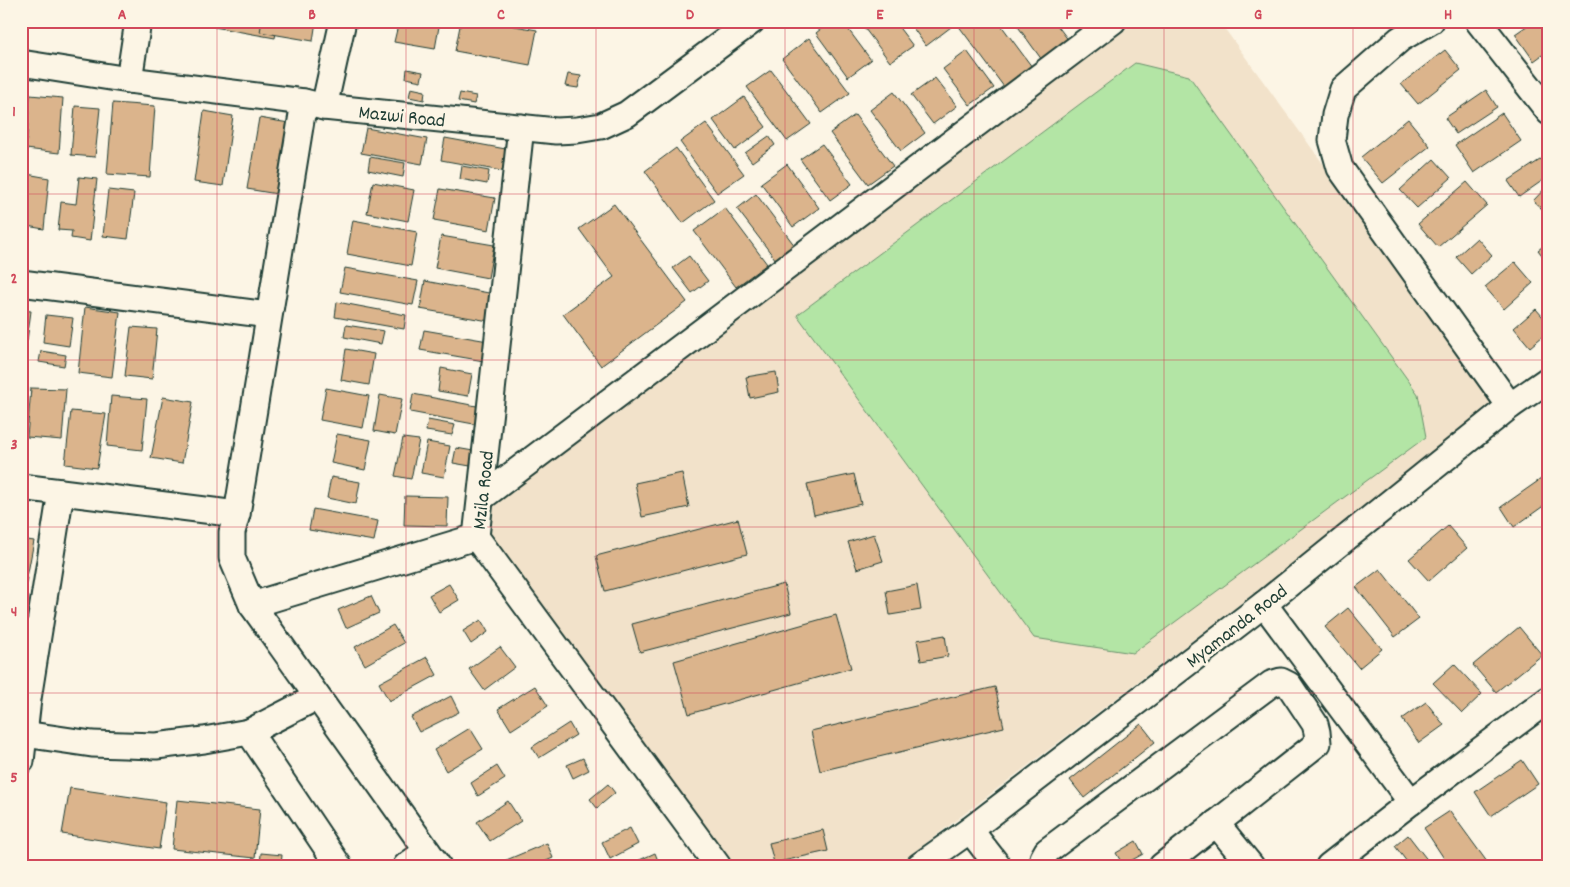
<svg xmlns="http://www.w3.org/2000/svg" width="1570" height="887" viewBox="0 0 1570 887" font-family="Dekko,sans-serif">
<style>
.built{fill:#f2e2ca}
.green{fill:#b3e5a5;stroke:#69916c}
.building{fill:#dbb48c;stroke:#1f3d34}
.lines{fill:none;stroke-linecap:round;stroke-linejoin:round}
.minor-casing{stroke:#1f3d34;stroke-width:29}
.minor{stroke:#fcf5e5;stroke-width:25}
.grid{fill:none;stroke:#d1495b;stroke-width:1;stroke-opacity:0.55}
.labels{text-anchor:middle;stroke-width:5;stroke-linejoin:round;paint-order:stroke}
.street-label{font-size:20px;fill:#1f3d34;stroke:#fcf5e5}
.neatline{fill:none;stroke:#d1495b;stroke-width:2}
.grid-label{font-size:16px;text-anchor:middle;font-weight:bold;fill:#d1495b}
</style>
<rect width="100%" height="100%" fill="#fcf5e5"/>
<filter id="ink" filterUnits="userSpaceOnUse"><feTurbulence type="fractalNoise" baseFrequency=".02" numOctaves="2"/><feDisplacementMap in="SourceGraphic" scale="10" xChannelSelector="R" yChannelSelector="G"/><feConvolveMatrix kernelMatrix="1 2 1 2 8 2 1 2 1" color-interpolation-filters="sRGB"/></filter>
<g filter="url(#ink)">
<polygon class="built" points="1131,21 1219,21 1500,406 896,866 728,866 488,536 493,502"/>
<polygon class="green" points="1135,63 1189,76 1418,394 1426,437 1133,653 1034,638 797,315"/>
<g class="building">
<polygon points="215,21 278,21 275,38 214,27"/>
<polygon points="262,21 316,21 313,41 260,32"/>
<polygon points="399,21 440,21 435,49 394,42"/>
<polygon points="461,21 487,21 537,30 530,65 455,51"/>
<polygon points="831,21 842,21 871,60 848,77 816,33"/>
<polygon points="859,21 894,21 913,46 890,62"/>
<polygon points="908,21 946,21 951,27 926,46"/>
<polygon points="963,21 998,21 1035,71 1007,91 958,25"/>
<polygon points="1014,21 1054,21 1069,41 1042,60"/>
<polygon points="1534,21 1549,21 1549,50 1534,61 1515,34"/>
<polygon points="809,38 850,93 822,113 782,59"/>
<polygon points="1445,50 1461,70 1418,104 1401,84"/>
<polygon points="967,51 994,88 970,105 943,69"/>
<polygon points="407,69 423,72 421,81 406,78"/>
<polygon points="771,70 811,124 787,141 747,87"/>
<polygon points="568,74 581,76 578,88 565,86"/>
<polygon points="935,78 957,106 933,124 911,95"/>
<polygon points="411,88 425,91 424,100 409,97"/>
<polygon points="1486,90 1497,107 1456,134 1445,118"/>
<polygon points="894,92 925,133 901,151 870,110"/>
<polygon points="460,93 476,96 474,104 458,101"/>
<polygon points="30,95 63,98 59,153 26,149"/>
<polygon points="744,97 766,127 735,150 713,120"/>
<polygon points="113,103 155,106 150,177 107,174"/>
<polygon points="75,106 100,108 95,157 71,155"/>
<polygon points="204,111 233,116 223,186 194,182"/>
<polygon points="1502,113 1521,141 1474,173 1455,145"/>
<polygon points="855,115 893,166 868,184 830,133"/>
<polygon points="259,118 289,123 277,194 247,189"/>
<polygon points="1408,119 1430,146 1383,183 1361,157"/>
<polygon points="706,123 744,174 717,193 680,142"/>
<polygon points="366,128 427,139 422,164 361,153"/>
<polygon points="769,136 775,145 752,162 745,153"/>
<polygon points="445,138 511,150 507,172 441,160"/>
<polygon points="822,144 852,184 830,200 800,159"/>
<polygon points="676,148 714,200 683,223 645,171"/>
<polygon points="1549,154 1549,176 1519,197 1508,181"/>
<polygon points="370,157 405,163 403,177 368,170"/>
<polygon points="1434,159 1451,178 1417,208 1400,190"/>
<polygon points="787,164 819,208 793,227 761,183"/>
<polygon points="462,166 489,171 487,184 460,179"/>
<polygon points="21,173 49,178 44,229 21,225"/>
<polygon points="79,177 97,179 90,241 71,238 72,231 58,230 61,202 76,204"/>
<polygon points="373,182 414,190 408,221 367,213"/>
<polygon points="1467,182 1487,205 1438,247 1418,224"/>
<polygon points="1549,184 1549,215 1533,201"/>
<polygon points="440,189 495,198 489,230 434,220"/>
<polygon points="108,190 134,193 128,239 103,236"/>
<polygon points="756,194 795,246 776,260 737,209"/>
<polygon points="614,204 687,302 601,366 563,314 614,277 579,229"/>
<polygon points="725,208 767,264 736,287 694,231"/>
<polygon points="353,220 417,232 411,266 347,254"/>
<polygon points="441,236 494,245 488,278 435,268"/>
<polygon points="1477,238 1492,255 1471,274 1456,257"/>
<polygon points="1549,242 1549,264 1538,250"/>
<polygon points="689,256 708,281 692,293 673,268"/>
<polygon points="1515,262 1533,283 1504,309 1485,287"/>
<polygon points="345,268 418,281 413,305 340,292"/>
<polygon points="425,281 494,294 489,321 420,309"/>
<polygon points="337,302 406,315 404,329 335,317"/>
<polygon points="85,307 120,312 112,377 78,373"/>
<polygon points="1536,309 1549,324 1549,331 1530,347 1514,328"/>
<polygon points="21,310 31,311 27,341 21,340"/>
<polygon points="46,315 73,318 69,346 43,342"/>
<polygon points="346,325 384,331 381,344 344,337"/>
<polygon points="131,327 157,329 152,379 125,376"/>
<polygon points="424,330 488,341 484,361 420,350"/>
<polygon points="346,349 374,354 369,385 341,380"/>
<polygon points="41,351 66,355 64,366 39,362"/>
<polygon points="441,368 472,374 468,396 438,391"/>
<polygon points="776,372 779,392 750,398 746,377"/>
<polygon points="21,379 25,380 21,424"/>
<polygon points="31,388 66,389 62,440 27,437"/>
<polygon points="326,388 369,396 363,428 320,420"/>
<polygon points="413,394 482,407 479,425 410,412"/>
<polygon points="380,395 402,399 395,435 374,431"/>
<polygon points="111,396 147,399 142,450 107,446"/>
<polygon points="163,397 193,402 182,463 151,458"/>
<polygon points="71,411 106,414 97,468 65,464"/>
<polygon points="428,420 455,425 452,435 426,431"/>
<polygon points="337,434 371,440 365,470 331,463"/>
<polygon points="403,438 419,440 411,479 395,476"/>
<polygon points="427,442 450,446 444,477 421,473"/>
<polygon points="456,448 479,452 476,467 453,463"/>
<polygon points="682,473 689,507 642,517 635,483"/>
<polygon points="854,474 861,504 814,515 807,484"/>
<polygon points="331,477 360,482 356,504 327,498"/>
<polygon points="1541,479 1549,490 1549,502 1514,527 1501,507"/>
<polygon points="405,496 448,497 447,526 404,525"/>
<polygon points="313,509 378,521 374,541 309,530"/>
<polygon points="738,519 747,554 605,591 596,556"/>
<polygon points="1448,526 1467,548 1429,581 1409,559"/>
<polygon points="874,534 883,561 857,569 848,542"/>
<polygon points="21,539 34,541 25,588 21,588"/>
<polygon points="1380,569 1419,619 1395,637 1356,587"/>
<polygon points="449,584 459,600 439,612 429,595"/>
<polygon points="784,584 791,613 640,652 632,624"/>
<polygon points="917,585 921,610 890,615 886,591"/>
<polygon points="371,596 379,613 346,628 338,610"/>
<polygon points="1348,608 1382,649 1359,668 1325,627"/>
<polygon points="836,615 851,668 689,714 674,661"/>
<polygon points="481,620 488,632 471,644 463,631"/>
<polygon points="393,625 404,643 365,665 355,647"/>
<polygon points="1519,627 1542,655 1496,692 1473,665"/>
<polygon points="945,635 948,656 921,661 917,640"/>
<polygon points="500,647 515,667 484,690 469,669"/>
<polygon points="427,657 437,675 389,701 379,683"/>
<polygon points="1454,664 1482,694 1462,713 1433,683"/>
<polygon points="535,686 548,706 511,730 498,709"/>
<polygon points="995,687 1004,727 820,771 811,731"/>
<polygon points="451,696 459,712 419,732 411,717"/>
<polygon points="1426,702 1444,725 1419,743 1402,719"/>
<polygon points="569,723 576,735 539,758 532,747"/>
<polygon points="1141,724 1155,742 1084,798 1070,780"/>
<polygon points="470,728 483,749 446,771 434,750"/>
<polygon points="583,758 589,770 573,778 567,765"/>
<polygon points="1522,760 1538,784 1491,816 1475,792"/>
<polygon points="497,766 505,779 478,796 471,783"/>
<polygon points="608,784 615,793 597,808 590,799"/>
<polygon points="70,788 166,802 159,849 62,834"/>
<polygon points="177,800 260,809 255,858 172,849"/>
<polygon points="508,801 521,821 490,841 477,822"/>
<polygon points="1450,811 1490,866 1470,866 1468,863 1464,866 1449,866 1424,828"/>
<polygon points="630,828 638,844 610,859 602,842"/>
<polygon points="823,830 828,851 774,863 769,843"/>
<polygon points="1408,835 1432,866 1410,866 1395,846"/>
<polygon points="1136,841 1143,854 1123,865 1116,853"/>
<polygon points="547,843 553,858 535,866 506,866 504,861"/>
<polygon points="261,853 282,855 281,866 260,866"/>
<polygon points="655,853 660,866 634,866 633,863"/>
</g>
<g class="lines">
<g class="minor-casing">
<g id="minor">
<polyline points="1431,21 1400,39 1343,89 1335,115 1332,140 1340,168 1510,406"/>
<polyline points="1478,21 1549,112"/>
<polyline points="21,63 129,80 304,102 324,107 556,131 577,130 601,126 627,114 752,21"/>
<polyline points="129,80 138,21"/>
<polyline points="304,102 237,514 232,532 232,558 252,605 438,866"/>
<polyline points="324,107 343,21"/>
<polyline points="521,127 476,537 718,866"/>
<polyline points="21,283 268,315"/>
<polyline points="21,487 237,514"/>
<polyline points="481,498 1113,21"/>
<polyline points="1264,604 1411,802"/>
<polyline points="252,605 476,537"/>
<polyline points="249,732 339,866"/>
<polyline points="24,734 92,744 156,746 204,740 249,732 317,697"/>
<polyline points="21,761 28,699 61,492"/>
<polyline points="1216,823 1251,866"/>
<polyline points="970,830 998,866"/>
<polyline points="406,866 427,851"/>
<polyline points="919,866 970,830 1264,604 1510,406 1549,379"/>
<polyline points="1044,866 1043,858 1047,851 1271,684 1281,681 1289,685 1315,724 1317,732 1318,743 1162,866"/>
<polyline points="1329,866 1411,802 1549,699"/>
</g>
</g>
<use href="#minor" class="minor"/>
</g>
</g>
<path class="grid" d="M217 21V866M406 21V866M596 21V866M785 21V866M974 21V866M1164 21V866M1353 21V866M21 194H1549M21 360H1549M21 527H1549M21 693H1549"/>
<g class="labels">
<g class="street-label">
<text transform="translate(402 115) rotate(6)" y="7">Mazwi Road</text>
<text transform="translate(482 490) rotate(-84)" y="7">Mzila Road</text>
<text transform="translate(1236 625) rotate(-38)" y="7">Myamanda Road</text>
</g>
</g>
<rect width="1570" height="887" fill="none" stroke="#fcf5e5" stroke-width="55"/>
<rect x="28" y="28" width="1514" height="832" class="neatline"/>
<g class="grid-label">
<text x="122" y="19">A</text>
<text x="312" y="19">B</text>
<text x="501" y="19">C</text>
<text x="690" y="19">D</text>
<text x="880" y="19">E</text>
<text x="1069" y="19">F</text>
<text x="1258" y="19">G</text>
<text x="1448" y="19">H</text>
<text x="14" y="116">1</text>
<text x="14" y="283">2</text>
<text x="14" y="449">3</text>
<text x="14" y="616">4</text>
<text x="14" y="782">5</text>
</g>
</svg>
